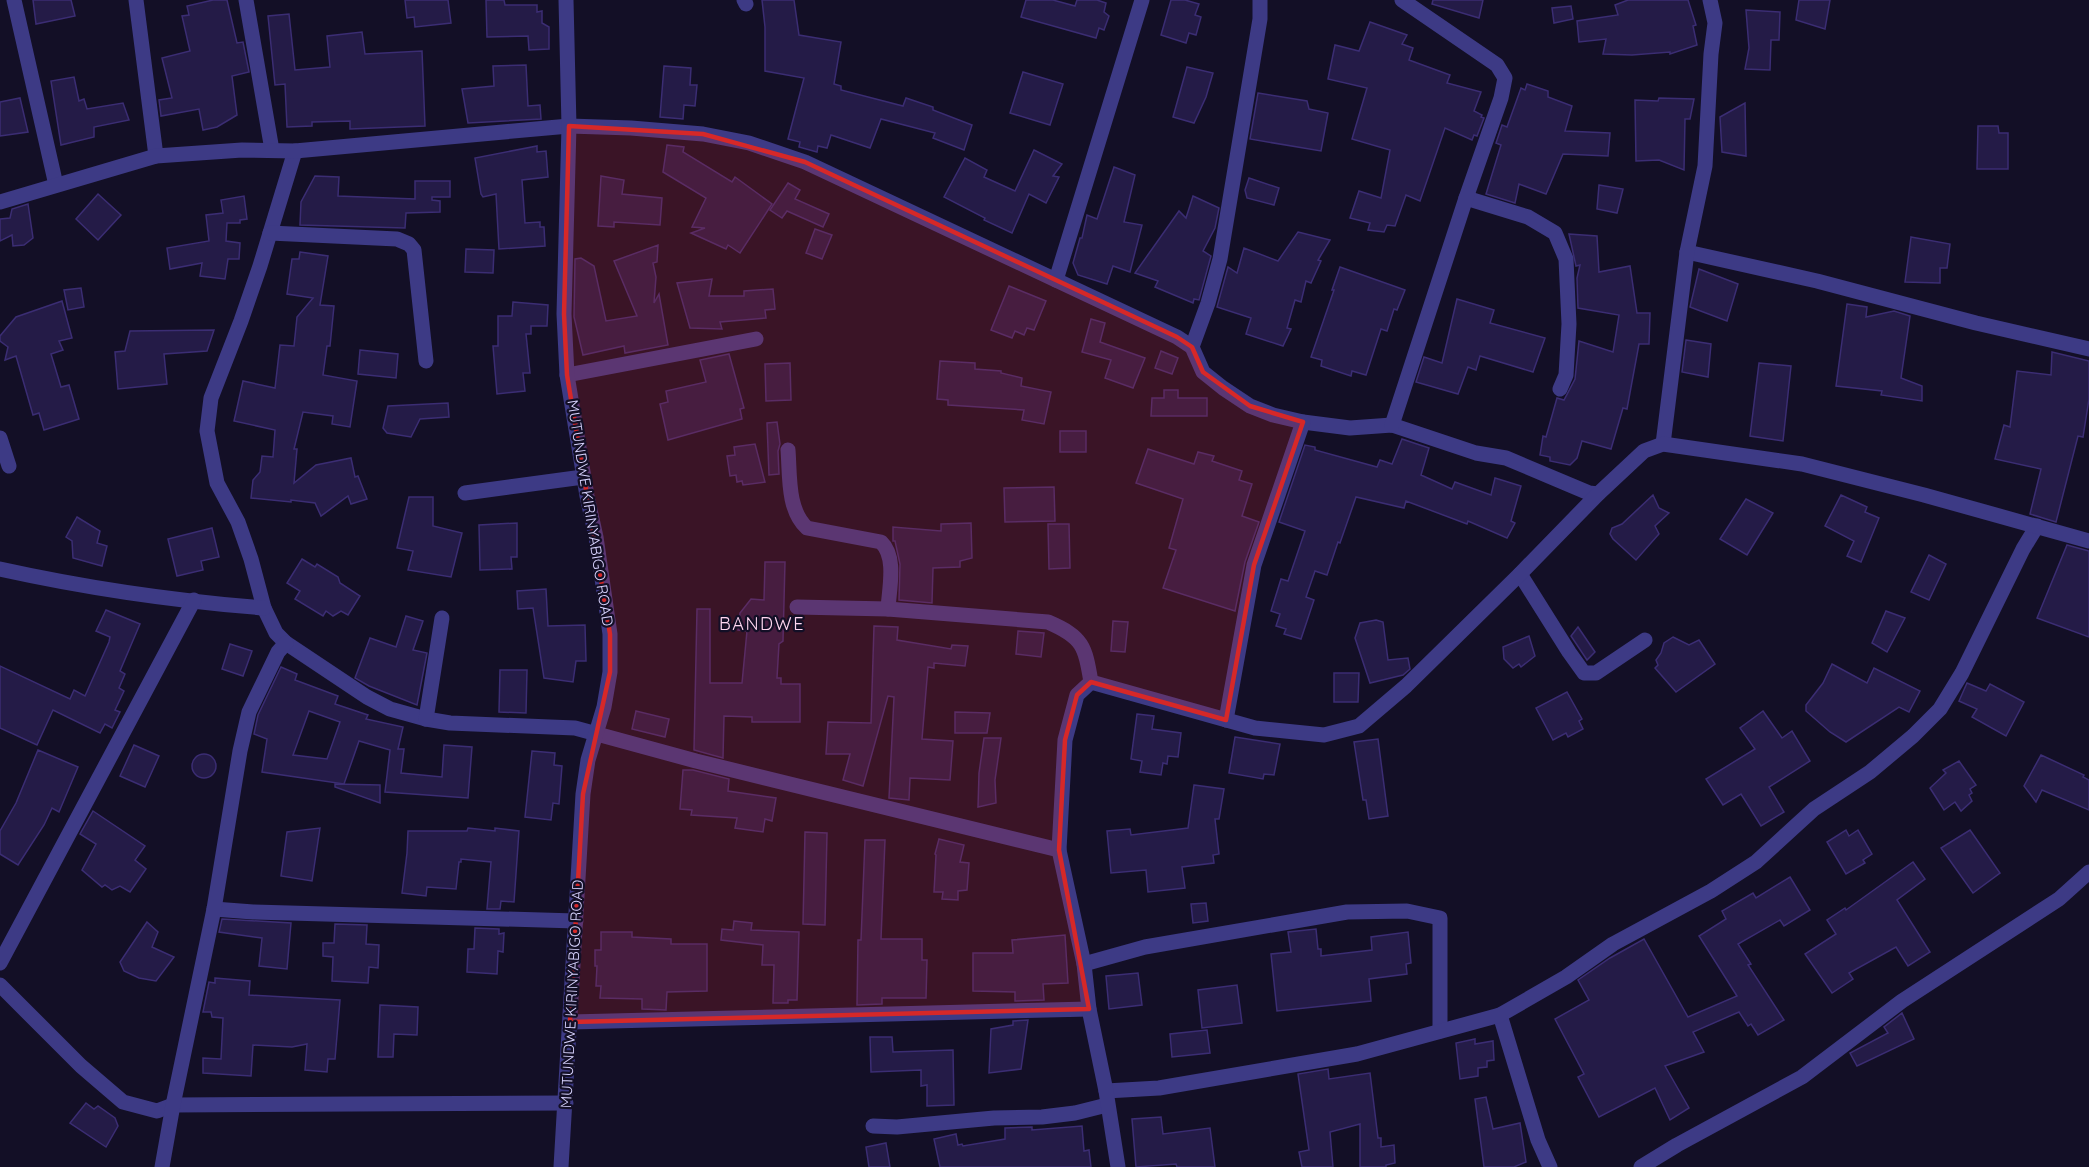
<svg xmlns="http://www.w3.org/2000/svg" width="2089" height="1167" viewBox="0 0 2089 1167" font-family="Quicksand,sans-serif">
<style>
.building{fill:#241b47;stroke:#3b2d73;stroke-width:1.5;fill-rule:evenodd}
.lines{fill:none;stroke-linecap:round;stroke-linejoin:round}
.minor{stroke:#3d3a85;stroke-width:15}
.marked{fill:#d62828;fill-opacity:0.2;stroke:#d62828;stroke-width:4.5;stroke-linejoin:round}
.labels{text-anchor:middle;stroke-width:4.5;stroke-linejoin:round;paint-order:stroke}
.street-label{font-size:15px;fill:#d9d4ff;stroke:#130f26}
.quarter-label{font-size:18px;letter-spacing:1.5px;fill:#ffd6f0;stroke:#130f26}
</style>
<rect width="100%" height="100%" fill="#130f26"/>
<g class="building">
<polygon points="33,0 71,0 75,16 36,24"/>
<polygon points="213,0 227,0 237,43 243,42 249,72 232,76 237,115 217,127 203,130 199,109 161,116 159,100 172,98 162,58 190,51 182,16 189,15 187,6"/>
<polygon points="405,0 448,0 451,23 415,27 414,17 407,18"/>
<polygon points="486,0 504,0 505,5 537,5 537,12 542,11 542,23 549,27 549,49 529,50 528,36 487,37"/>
<polygon points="762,0 794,0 799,35 841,42 834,84 841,86 841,90 903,106 906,98 933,107 933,110 972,125 964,150 933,138 935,133 881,119 870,148 831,135 827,148 818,146 817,152 799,147 800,142 788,139 804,78 765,71 765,27"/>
<polygon points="1026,0 1053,0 1075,6 1077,0 1097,0 1106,3 1104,12 1109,16 1104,30 1099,28 1096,38 1021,17"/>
<polygon points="1171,0 1185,0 1199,4 1195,15 1201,17 1196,35 1189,33 1186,43 1161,35"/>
<polygon points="1433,0 1483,0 1479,18 1432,4"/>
<polygon points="1628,0 1688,0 1696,25 1693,26 1697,45 1670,54 1670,52 1632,55 1603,54 1606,39 1579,42 1577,21 1618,15 1615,5"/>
<polygon points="1799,0 1830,0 1825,29 1796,20"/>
<polygon points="1571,6 1573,19 1554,23 1552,8"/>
<polygon points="1746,10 1780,12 1779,40 1771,40 1770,70 1745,69 1749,48"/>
<polygon points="289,14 295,70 330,67 327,36 362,32 365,54 422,51 425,126 350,129 350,121 312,122 312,126 287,127 285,84 275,85 268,16"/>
<polygon points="1370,22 1407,35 1402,44 1413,48 1409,60 1450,75 1447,83 1481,92 1474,111 1482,115 1481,117 1484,118 1477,136 1474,135 1472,140 1445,128 1420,201 1406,195 1395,226 1387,225 1384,232 1368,230 1370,223 1350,218 1359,191 1381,198 1390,150 1352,139 1367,88 1328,79 1335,45 1359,51"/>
<polygon points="526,65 528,106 540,105 541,119 468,123 462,89 494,86 493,66"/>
<polygon points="664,66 691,68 690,85 697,85 695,106 684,105 683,119 660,117"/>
<polygon points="1187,67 1213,73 1206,97 1194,123 1173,117"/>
<polygon points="1023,72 1063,84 1050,125 1010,113"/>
<polygon points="74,77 79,101 84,99 87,109 123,103 129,120 94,127 94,137 61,145 51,81"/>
<polygon points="1527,84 1548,91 1548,97 1572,106 1565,131 1610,133 1608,156 1563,154 1546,194 1519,184 1515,203 1486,194 1501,145 1496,143 1502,125 1507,127 1521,88 1525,90"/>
<polygon points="1258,93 1307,101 1309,109 1328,113 1321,151 1250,139"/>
<polygon points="20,98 28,132 0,136 0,102"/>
<polygon points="1659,98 1694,99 1690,119 1685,119 1684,170 1659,160 1636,161 1635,100 1658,101"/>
<polygon points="1745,103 1746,156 1722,152 1720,117"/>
<polygon points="1978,126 1998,126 1999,133 2008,133 2008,169 1977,169"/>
<polygon points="667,145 684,147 683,152 732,182 735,177 772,204 740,253 728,245 726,249 691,233 705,228 692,227 706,198 663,172"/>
<polygon points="537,146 537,152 546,151 548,177 522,180 525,223 540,222 540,227 544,227 545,246 499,249 496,194 483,197 481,194 475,158"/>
<polygon points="1034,150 1062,164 1053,176 1059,177 1046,203 1029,194 1012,233 984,220 985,218 944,197 965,158 987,170 984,177 1015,191"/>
<polygon points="1114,167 1135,175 1124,222 1142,225 1130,272 1113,266 1107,284 1078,275 1073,263 1080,238 1082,238 1087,215 1097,219"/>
<polygon points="315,176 339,177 338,196 415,199 415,181 450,181 450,197 432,197 432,200 440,201 440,212 406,213 405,228 300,225 301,202"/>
<polygon points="601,176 624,180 622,194 662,198 660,225 614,222 614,227 598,226"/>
<polygon points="1249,178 1279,188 1274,205 1247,198 1245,190"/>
<polygon points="788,183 800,190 795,199 829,214 823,227 787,211 782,218 770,210"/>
<polygon points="1599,185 1623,189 1617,213 1597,209"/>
<polygon points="98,194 121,215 98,240 76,219"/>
<polygon points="244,196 247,219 240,220 240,223 227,223 226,241 240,243 239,259 228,259 225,279 200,276 202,263 170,269 167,248 209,241 206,215 223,213 221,200"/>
<polygon points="1193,196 1219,208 1215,228 1203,251 1211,256 1199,300 1194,299 1193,303 1155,287 1158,281 1135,273 1179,211 1186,218"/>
<polygon points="28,204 33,238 24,245 13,246 12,235 0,241 0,219 10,218 12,209"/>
<polygon points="815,229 832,235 822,259 806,253"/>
<polygon points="1298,232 1330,240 1318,260 1321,261 1311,283 1306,281 1301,302 1295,300 1287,328 1291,329 1283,346 1246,334 1251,318 1217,307 1228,267 1237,273 1244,248 1278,261"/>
<polygon points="1569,234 1597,236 1599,272 1630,266 1637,313 1650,313 1649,344 1639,344 1627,409 1623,408 1611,449 1582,441 1577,458 1570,465 1550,461 1550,457 1540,455 1543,436 1546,437 1557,398 1564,400 1575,379 1579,341 1613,352 1619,315 1578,308 1577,278 1580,265 1576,266"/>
<polygon points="1911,237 1950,244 1947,268 1940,268 1940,283 1905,282"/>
<polygon points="658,245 657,262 653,263 656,277 654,303 659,294 668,345 625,353 624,346 583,355 574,317 575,259 581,258 594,266 606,321 637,316 614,261"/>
<polygon points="466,249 494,250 493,273 465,272"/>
<polygon points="300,252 328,256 320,305 334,306 330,346 327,346 323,375 357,381 350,427 332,424 333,416 303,412 294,449 297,449 294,483 316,465 351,458 355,477 358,476 367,499 351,504 348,496 321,516 315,503 291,500 291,502 251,498 253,480 260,472 262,456 273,457 275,430 234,421 243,381 275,388 280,345 294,346 297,317 313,298 287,294 292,259 299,259"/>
<polygon points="1340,267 1405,290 1397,310 1394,309 1387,331 1381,329 1366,375 1352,371 1351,376 1321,366 1322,360 1311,357 1334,290 1332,290"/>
<polygon points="1699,269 1738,284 1727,321 1690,307"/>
<polygon points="712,279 709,296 744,296 744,291 773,289 775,309 765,310 766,318 720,322 722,329 690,328 677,283"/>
<polygon points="1009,286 1046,301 1034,330 1027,328 1024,335 1015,331 1012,338 991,330"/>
<polygon points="81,288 84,307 68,310 64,290"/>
<polygon points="1457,299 1494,310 1490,323 1545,338 1533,372 1480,356 1476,370 1468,367 1458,394 1416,382 1424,357 1442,363"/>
<polygon points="62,301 72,338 59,341 63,350 51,354 61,387 69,385 79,419 44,430 39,413 33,415 16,356 5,360 8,347 0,341 0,336 16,317"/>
<polygon points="513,302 548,305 547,326 531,326 531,334 526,334 530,373 523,373 525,391 497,394 493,346 498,346 498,316 512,316"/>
<polygon points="1847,304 1867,307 1866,317 1894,311 1910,316 1901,378 1922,386 1922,401 1881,395 1882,391 1836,386"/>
<polygon points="1091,319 1105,323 1100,342 1145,358 1133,388 1105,378 1111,360 1082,352"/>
<polygon points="214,330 207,351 164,354 167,384 118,389 115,352 125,351 130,331"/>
<polygon points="1686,340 1711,344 1708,377 1682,372"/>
<polygon points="360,350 398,354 396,378 358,374"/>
<polygon points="1161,351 1178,358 1172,374 1155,368"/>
<polygon points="2052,352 2089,361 2089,399 2083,437 2078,436 2056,522 2030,514 2041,469 1995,459 2004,425 2010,427 2017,371 2051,375"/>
<polygon points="729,354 744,408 740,409 742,419 668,440 660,404 668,402 666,391 706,382 700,360"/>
<polygon points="940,361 975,363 975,369 1001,371 1001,373 1022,378 1021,386 1051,392 1044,424 1022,420 1024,410 948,405 948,400 937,399"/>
<polygon points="790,363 791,400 766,401 765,364"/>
<polygon points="1759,363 1791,366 1783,441 1750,436"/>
<polygon points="1164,390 1178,390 1178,398 1207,398 1207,416 1151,416 1152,398 1164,398"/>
<polygon points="448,403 449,417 420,419 411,437 387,433 383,428 388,406"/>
<polygon points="777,422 780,444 778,451 779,474 769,475 767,423"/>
<rect x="1060" y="431" width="26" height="21"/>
<polygon points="1402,439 1429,448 1421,475 1452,489 1455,482 1491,495 1495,478 1521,486 1511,521 1515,523 1507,538 1468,521 1467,524 1406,501 1404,508 1356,497 1340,543 1338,542 1327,575 1315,571 1306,597 1314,600 1301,639 1284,634 1286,629 1276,626 1280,614 1271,611 1281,579 1288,581 1305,531 1279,522 1305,445 1315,447 1315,450 1377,467 1380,460 1392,464"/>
<polygon points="755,444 765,482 743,485 742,481 737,482 736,475 730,476 727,456 735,455 734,447"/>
<polygon points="1148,449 1194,464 1198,452 1214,456 1212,461 1242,471 1239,480 1252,484 1242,516 1259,522 1245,562 1235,611 1163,588 1176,550 1169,548 1183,499 1136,483"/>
<polygon points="1054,487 1055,521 1005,522 1004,488"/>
<polygon points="1653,495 1659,508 1669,513 1655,526 1659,534 1636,560 1613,539 1610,534 1612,528 1622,524"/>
<polygon points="1841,495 1867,507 1865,512 1879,518 1861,562 1847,556 1854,541 1825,526"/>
<polygon points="409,497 433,497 433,526 462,533 451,577 408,570 413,551 397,548"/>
<polygon points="1746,499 1773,513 1747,555 1720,539"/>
<polygon points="77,517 100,531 97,543 107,546 102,566 73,558 72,541 66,537"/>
<polygon points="517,523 517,557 511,557 512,569 480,570 479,525"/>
<polygon points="971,523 972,558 960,561 960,567 933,568 932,603 899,600 900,564 895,541 893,541 893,527 941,531 941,524"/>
<polygon points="1048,524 1069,524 1070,568 1049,569"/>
<polygon points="212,528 219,557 201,561 203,570 177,576 168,539"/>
<polygon points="2067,545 2089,551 2089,637 2037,618"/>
<polygon points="1929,555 1946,564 1929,600 1911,592"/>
<polygon points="302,559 315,567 317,564 338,577 340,583 360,596 348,615 341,611 333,616 326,611 323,616 295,599 300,591 287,583"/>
<polygon points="765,562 785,562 783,641 779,644 777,678 781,678 781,684 800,684 800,722 752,722 752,717 724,716 723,758 694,750 697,609 710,609 710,683 742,683 747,631 738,630 740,613 751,599 764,600"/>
<polygon points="546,589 548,626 585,625 586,661 576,661 573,682 544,678 533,608 518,609 517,591"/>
<polygon points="106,610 140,624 120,671 125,674 119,688 124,691 115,710 120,712 112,728 105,724 100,733 53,710 37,745 0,728 0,666 70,699 74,690 85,696 109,642 110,637 96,631"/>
<polygon points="1886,611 1905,618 1887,652 1872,643"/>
<polygon points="406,616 423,621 413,650 427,653 417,705 369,686 355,678 370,638 396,647"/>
<polygon points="1376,620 1383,622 1388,660 1408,658 1410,669 1403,675 1370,683 1355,638 1360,623"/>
<polygon points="1113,621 1128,622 1125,652 1111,651"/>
<polygon points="874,626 898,627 897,640 951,649 952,645 968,646 965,666 934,663 934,668 928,667 922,739 953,741 950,780 910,778 909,800 889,798 894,697 888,696 863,786 843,780 850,754 826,754 828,722 871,723"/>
<polygon points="1578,627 1595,652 1587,660 1571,636"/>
<polygon points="1018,631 1044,633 1041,657 1016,654"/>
<polygon points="1529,636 1535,656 1521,667 1519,664 1513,668 1504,659 1503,647"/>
<polygon points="1673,637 1689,645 1699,640 1715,664 1676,692 1655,668 1658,665 1656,660 1661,653 1664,643"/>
<polygon points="230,644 252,651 243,676 222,669"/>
<polygon points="1832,664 1867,683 1874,668 1920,691 1909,712 1899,707 1846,742 1830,732 1806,711 1806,705 1823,683"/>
<path d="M281 667 297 674 295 680 338 696 335 704 368 715 366 719 403 727 398 749H404L401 773 442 777 444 745 472 747 468 798 385 792 390 750 359 741 344 784 262 772 267 739 254 734 258 715ZM309 711 340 722 327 759 293 755Z"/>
<polygon points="500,670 527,670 526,713 499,712"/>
<polygon points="1334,673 1359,673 1358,702 1334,702"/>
<polygon points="1967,683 1986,691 1990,684 2024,702 2006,736 1972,717 1977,709 1959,701"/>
<polygon points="1567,692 1582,719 1579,721 1583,729 1568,737 1566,733 1553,740 1536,708"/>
<polygon points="636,711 669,719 665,737 632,729"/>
<polygon points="1763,711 1782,738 1792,731 1810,761 1769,787 1784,812 1761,826 1741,794 1723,805 1706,779 1755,749 1740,728"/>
<polygon points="955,712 990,713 987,733 955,733"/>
<polygon points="1137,714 1154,716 1152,729 1181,733 1178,757 1168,756 1167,764 1163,763 1161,775 1140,772 1142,761 1131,759"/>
<polygon points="1235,737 1280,744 1274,775 1264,774 1263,779 1229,773"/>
<polygon points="984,738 1001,738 995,780 996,803 978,807 979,773"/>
<polygon points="1378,739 1388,816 1369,819 1366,800 1363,800 1354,742"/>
<polygon points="134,745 159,756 145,787 120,776"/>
<polygon points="38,750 78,767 59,812 52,808 44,825 18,865 0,854 0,831 16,803"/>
<polygon points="532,751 555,753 554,765 562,766 559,804 553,803 551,820 525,817"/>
<circle cx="204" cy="766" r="12"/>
<polygon points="2041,755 2084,775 2083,777 2089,780 2089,810 2042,790 2036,802 2024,786"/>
<polygon points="1959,761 1976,785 1970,789 1972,793 1969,795 1972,801 1961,811 1955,802 1944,810 1930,788 1946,773 1943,770"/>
<polygon points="683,770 693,770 729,779 728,791 776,798 772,821 765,819 763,832 735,828 737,818 691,815 692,810 680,809"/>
<polygon points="335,784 380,785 380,803 335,787"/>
<polygon points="1194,785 1224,789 1219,819 1215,819 1219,854 1213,855 1214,863 1182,867 1185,888 1148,892 1146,870 1111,873 1107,831 1130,829 1131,835 1188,828"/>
<polygon points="93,811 145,846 135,860 146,869 130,892 120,886 112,890 105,885 102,887 82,870 96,844 80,834"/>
<polygon points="320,828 312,881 281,876 287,832"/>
<polygon points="468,828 495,831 495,828 519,831 514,902 501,901 500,909 487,909 491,862 461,859 461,862 459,862 456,889 427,887 426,896 402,893 407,853 408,831 467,831"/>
<polygon points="1846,830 1849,836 1858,830 1872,854 1863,860 1865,863 1846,874 1827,842"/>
<polygon points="1970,830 2000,873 1973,893 1941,848"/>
<polygon points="805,832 827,833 825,925 803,924"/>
<polygon points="939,839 964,845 960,862 969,863 967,890 958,891 958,900 942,899 943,892 934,892 936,855 935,854"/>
<polygon points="865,840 885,840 881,939 922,939 922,960 927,960 926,998 882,998 882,1004 857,1005 858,940 861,940"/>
<polygon points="1913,862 1925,879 1897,900 1930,952 1908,966 1896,947 1849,973 1853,979 1832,993 1805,954 1836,934 1827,920 1845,908 1846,910"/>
<polygon points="1790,877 1810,910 1784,926 1780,920 1738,944 1751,964 1748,965 1784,1020 1758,1035 1751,1024 1748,1026 1739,1012 1693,1032 1704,1052 1665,1066 1689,1108 1670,1120 1655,1088 1599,1117 1578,1077 1584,1074 1555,1019 1589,1000 1578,980 1610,958 1644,939 1688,1017 1737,996 1699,936 1726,919 1722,911 1753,893 1756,898"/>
<polygon points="1206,903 1208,921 1193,923 1191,904"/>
<polygon points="222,919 291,923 287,969 259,966 262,938 219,932"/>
<polygon points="734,921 752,923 751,930 799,932 797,1000 788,1000 788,1003 773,1003 774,965 762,965 763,945 721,940 722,929 733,930"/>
<polygon points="147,922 158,932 152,947 174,957 156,981 139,978 124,971 120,962"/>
<polygon points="335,924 367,925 366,944 379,945 378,968 369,967 368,983 332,981 333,957 323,956 323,943 334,943"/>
<polygon points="475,928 499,929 499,934 504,933 503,952 498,951 497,974 467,972 468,949 474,949"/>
<polygon points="1316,929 1318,949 1321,949 1321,956 1372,950 1371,937 1408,932 1411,963 1406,964 1407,974 1369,979 1371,1001 1277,1011 1271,954 1291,952 1288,932"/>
<polygon points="601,932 632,932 632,937 671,939 671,944 707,944 707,991 667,992 666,1010 642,1009 642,999 600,998 601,986 596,986 597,966 595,966 595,950 601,950"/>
<polygon points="1065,935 1068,983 1043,984 1044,1000 1015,1001 1015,992 973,991 973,953 1013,953 1012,940"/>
<polygon points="1138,973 1142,1005 1109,1009 1106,976"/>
<polygon points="215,978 250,981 249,995 340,1000 335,1059 328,1059 327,1072 305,1070 307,1044 292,1047 253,1045 251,1076 203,1073 203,1058 221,1059 223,1018 212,1017 211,1012 203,1012 209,982 215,983"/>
<polygon points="1237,985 1242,1023 1202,1028 1198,990"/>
<polygon points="380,1005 418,1007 417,1035 394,1034 393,1057 378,1057"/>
<polygon points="1902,1013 1914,1039 1857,1066 1850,1053 1888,1033 1884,1027"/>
<polygon points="1028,1020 1021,1069 989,1073 991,1029 1013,1025 1013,1021"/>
<polygon points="1207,1030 1210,1053 1172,1057 1170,1034"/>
<polygon points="870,1037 892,1037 893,1052 953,1050 954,1105 927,1106 927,1085 921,1086 921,1070 871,1072"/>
<polygon points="1475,1039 1475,1044 1493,1041 1494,1060 1487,1061 1487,1067 1478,1068 1478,1076 1460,1079 1456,1043"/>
<polygon points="1328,1069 1329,1079 1370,1073 1378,1138 1381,1138 1381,1147 1394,1145 1395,1163 1386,1165 1386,1167 1360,1167 1360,1124 1330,1132 1333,1167 1302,1167 1299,1152 1309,1150 1298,1074"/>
<polygon points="1486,1097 1493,1129 1520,1123 1526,1162 1514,1167 1484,1167 1475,1099"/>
<polygon points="86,1103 94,1109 98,1106 115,1118 118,1126 106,1147 70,1123"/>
<polygon points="1161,1117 1163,1134 1210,1128 1215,1167 1177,1167 1176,1164 1136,1167 1132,1119"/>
<polygon points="1082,1126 1084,1151 1089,1150 1091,1167 940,1167 934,1139 956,1134 958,1145 962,1144 963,1146 1005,1139 1005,1128 1032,1127 1032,1130"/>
<polygon points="886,1143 890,1167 869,1167 866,1147"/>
</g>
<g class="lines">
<g class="minor">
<polyline points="14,0 56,185"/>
<polyline points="136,0 156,156"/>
<polyline points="246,0 272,150"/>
<polyline points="744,0 746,4"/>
<polyline points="295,151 260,266 241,321 211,398 207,431 217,483 238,522 251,559 264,608 276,633 286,643 367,697 390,709 426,719 450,723 575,728 696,761 1059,850"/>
<polyline points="1466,198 1528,217 1555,233 1566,259 1569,324 1566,375 1560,389"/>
<polyline points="0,202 156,156 242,150 295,151 569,126 631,128 703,134 749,143 805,162 1177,337 1192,347 1203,372 1223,388 1250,406 1273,415 1303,422 1350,428 1392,425 1476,453 1506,458 1589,493 1598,494"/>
<polyline points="270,233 397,239 409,244 414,250 426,361"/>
<polyline points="1687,252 1817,281 1976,323 2089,349"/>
<polyline points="1056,280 1142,0"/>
<polyline points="1192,347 1208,303 1220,259 1260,19 1260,0"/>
<polyline points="567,375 756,339"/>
<polyline points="1392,425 1466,198 1501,98 1505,78 1497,65 1402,0"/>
<polyline points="0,438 9,466"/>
<polyline points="1663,444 1687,252 1705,166 1711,54 1715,23 1710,0"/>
<path d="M788 450C790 475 787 510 807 528L881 542C897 557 889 589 888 609"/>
<polyline points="465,493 583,477"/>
<path d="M0 569C86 588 176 601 264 608"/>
<polyline points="1520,574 1569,652 1584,673 1596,673 1645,640"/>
<path d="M797 607 888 609 1048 622C1083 637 1085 646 1091 682"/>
<polyline points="426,719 442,618"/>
<polyline points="1226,720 1254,565 1303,422"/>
<polyline points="214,909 253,912 576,921"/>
<polyline points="0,963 194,600"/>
<polyline points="1084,964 1145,947 1347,912 1407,911 1440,918 1440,1031"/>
<polyline points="0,985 81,1066 123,1102 157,1111 173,1105 566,1103"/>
<polyline points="1500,1015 1538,1140 1550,1167"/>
<polyline points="570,1022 1089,1009"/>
<polyline points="1106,1091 1159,1088 1357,1054 1500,1015 1566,977 1613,944 1711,891 1756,862 1814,809 1870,772 1913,736 1940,709 1962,673 2023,549 2037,526"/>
<polyline points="873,1126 897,1127 994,1118 1042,1117 1075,1113 1107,1105"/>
<polyline points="162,1167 173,1105 214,909 240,751 249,712 278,652 286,643"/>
<polyline points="561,1167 583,794 588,760 604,707 610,672 610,634 596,537 587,496 567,375 564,314 569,126 566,0"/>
<polyline points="1118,1167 1106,1091 1089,1009 1084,964 1059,850 1065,740 1077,695 1091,682 1255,728 1324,735 1359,726 1406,686 1520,574 1598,494 1644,451 1663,444 1802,464 1924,495 2089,541"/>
<polyline points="1641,1167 1677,1145 1802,1077 1902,1001 2059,899 2089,872"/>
</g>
</g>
<path class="marked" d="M569 126 703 134 805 162 1177 337 1192 347 1203 372 1250 406 1303 422 1254 565 1226 720 1091 682 1077 695 1065 740 1059 850 1089 1009 570 1022 583 794 610 672V634L567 375 564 314Z"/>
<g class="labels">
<g class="street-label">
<text transform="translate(590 513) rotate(81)" y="5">MUTUNDWE KIRINYABIGO ROAD</text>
<text transform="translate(572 994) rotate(-87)" y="5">MUTUNDWE KIRINYABIGO ROAD</text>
</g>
<g class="quarter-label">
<text x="762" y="630">BANDWE</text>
</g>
</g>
</svg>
